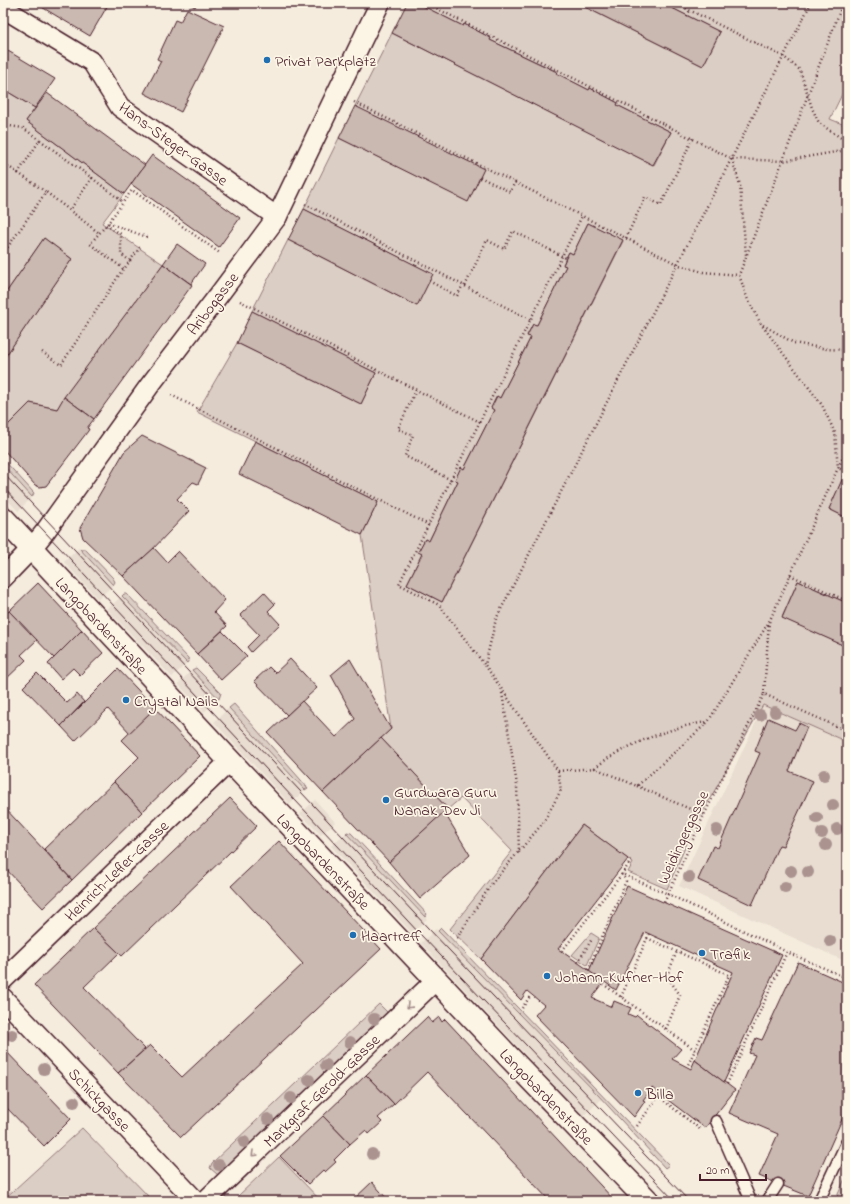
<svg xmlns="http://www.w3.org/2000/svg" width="850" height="1204" viewBox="0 0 850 1204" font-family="'Indie Flower',sans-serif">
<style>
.built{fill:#e8ddd0}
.green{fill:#dbcec4;stroke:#927678;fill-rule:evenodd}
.building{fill:#cab9b1;stroke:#4a1f2b}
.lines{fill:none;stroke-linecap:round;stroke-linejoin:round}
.lane-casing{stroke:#4a1f2b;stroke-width:13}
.street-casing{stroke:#4a1f2b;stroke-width:22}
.secondary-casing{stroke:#4a1f2b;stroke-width:25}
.path{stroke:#4a1f2b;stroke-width:2.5;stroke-dasharray:1 3;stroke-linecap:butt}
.lane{stroke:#fcf5e5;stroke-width:10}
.street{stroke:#fcf5e5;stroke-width:19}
.secondary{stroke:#fcf5e5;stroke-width:22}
.tram{stroke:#4a1f2b;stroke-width:1}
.tree{fill:#ab9390}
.oneway{stroke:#a38a88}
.poi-dot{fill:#1f6fb2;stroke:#fcf5e5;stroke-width:1.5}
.labels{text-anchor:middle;stroke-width:3.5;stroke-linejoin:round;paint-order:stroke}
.poi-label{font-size:16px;fill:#4a1f2b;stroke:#fcf5e5;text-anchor:start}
.street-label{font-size:16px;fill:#4a1f2b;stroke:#fcf5e5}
</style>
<rect width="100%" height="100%" fill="#f5ecde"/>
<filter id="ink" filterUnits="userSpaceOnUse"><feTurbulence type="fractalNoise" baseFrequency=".025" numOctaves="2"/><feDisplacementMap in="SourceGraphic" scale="8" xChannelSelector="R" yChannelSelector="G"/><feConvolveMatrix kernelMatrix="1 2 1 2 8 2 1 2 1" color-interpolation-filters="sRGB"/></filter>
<g filter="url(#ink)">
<g class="built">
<polygon points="3,465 32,497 18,511 3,495"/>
<polygon points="79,548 113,585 98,599 64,562"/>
<polygon points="122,596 187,663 172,677 107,609"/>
<polygon points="192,670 219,699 204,712 178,684"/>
<polygon points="764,705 847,742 847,962 679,886"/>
<polygon points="229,708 305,790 290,804 214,722"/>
<polygon points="315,800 335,822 321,835 300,814"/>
<polygon points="346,833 427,919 412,933 331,846"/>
<polygon points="436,929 602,1099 583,1116 421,943"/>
</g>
<g class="green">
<path d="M417 3H577L703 66 720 32 666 5V3H847V84L830 119 847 126V474H845L829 509 847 518V603L798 581 782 617 847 647V742L763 705 694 827 667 889 628 872 633 863 582 825 481 959 450 929 512 851 461 798 448 809 381 738 391 729 362 535 378 502 197 412 237 343 361 404 376 373 252 311 288 240 417 306 432 274 304 209 339 138 468 201 355 106 392 33 654 165 671 132 617 105 618 103 591 89 589 90 556 73V71L490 40 491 38 464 24 463 26ZM588 223 623 241 442 602 407 584 422 554 419 551 425 539 429 541 458 481 455 480 461 468 464 469 494 410 491 408 497 396 500 398 531 337 527 335 533 324 537 325 566 266 563 264 569 252 573 254Z"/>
<polygon points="3,89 35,108 26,121 124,194 102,223 163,264 57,409 30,403 3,430 3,360 72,259 44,238 3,297"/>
<polygon points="3,459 34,493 32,497 3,465"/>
<polygon points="80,549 85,549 113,578 115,582 113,585"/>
<polygon points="124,594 127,594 188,658 189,660 187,663 122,596"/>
<polygon points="196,668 221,693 219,699 192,670"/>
<polygon points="234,704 308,788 305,790 229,708"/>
<polygon points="347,832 351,833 427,914 425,917 346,833"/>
<polygon points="441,928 669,1165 665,1168 598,1095 438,931"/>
<polygon points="591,933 599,938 587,965 572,955"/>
<polygon points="379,1004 388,1013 218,1175 210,1168 212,1163"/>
<polygon points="82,1128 153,1201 3,1201 3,1200"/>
<polygon points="279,1157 321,1201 242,1201 238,1196"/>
<polygon points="847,1174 847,1201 835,1201"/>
</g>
<g class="building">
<polygon points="35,3 109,3 90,36"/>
<polygon points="187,3 197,3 195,7"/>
<polygon points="407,3 417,3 463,26 464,24 491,38 490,40 557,72 556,73 589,90 590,88 618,103 617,105 671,132 653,165 392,33"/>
<polygon points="577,3 666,3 666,5 720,32 703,66"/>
<polygon points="187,9 224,26 181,112 144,93 161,61 157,59 175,20 180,22"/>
<polygon points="3,48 55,79 35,108 3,89"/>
<polygon points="47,93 145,165 124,194 26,121"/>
<polygon points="355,106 484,169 468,202 339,138"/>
<polygon points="152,155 240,218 219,247 131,184"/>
<polygon points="304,209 433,274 417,306 288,240"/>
<polygon points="588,223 623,240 442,602 407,584 422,554 418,552 425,539 429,541 458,481 455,480 461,467 464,469 494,410 491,408 497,396 500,398 531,337 527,336 533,324 537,325 566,266 563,265 566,258 569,252 573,254"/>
<polygon points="44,238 72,259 3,360 3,297"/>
<polygon points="177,244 205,264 191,284 163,264"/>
<polygon points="163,264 192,285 94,419 64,397"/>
<polygon points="252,311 376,373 361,404 237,343"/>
<polygon points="64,397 94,419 87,428 89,429 88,431 46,486 40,487 35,485 3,449 3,430 30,403 57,409"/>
<polygon points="142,436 206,468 198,484 193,482 177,499 189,511 151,551 123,576 83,538 80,528 124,452"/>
<polygon points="255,441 378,502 362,535 239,474"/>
<polygon points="845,473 847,474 847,518 829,509"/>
<polygon points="154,548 167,562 178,551 225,600 214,612 227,626 197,654 123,576"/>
<polygon points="798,581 847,603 847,647 782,618"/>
<polygon points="38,583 82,630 54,658 9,611"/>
<polygon points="264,592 275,604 268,611 280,624 251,652 247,647 259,635 240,615"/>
<polygon points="9,611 37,640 21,655 26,660 3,682 3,616"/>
<polygon points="82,630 103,653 80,675 73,668 61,679 48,664"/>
<polygon points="222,631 247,656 221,680 197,654"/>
<polygon points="290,659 317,688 287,715 254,681 269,667 275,673"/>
<polygon points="350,659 391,729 323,792 268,733 302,701 336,737 355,719 331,675"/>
<polygon points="118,669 155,708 130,733 108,709 75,741 61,726"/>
<polygon points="37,673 67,703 77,694 84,702 61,726 23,687"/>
<polygon points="155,708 200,756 142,812 114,782 139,757 122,740"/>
<polygon points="768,718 795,730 799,723 807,727 789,771 813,781 783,846 779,845 752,905 698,880 713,846 718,848 760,753 755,751"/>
<polygon points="381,738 448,809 389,862 323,792"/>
<polygon points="114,782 142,812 72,880 44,849"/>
<polygon points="230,798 257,826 122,956 93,928"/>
<polygon points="3,806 72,880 43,908 3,866"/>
<polygon points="444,812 470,855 420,899 389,862"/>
<polygon points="582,825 628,859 558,949 605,981 592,998 612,1007 614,1001 631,1008 628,1014 635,1017 637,1015 681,1049 672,1059 691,1069 695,1060 735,1090 705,1128 652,1088 643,1100 645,1101 634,1117 535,1015 544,1005 527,991 521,1000 481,959"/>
<polygon points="279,841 381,949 181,1137 118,1073 150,1045 182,1077 303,964 231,886"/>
<polygon points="627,886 782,955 724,1082 695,1060 733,972 645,932 616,990 589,971"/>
<polygon points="93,928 119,953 84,987 145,1049 118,1073 34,985"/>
<polygon points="798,962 847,984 847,1108 808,1196 759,1176 778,1134 729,1113 755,1055 749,1053 756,1038 762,1040"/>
<polygon points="427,1017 432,1023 439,1017 442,1022 445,1019 615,1201 550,1201 427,1072 394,1104 366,1075"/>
<polygon points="3,1048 71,1119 44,1146 3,1104"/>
<polygon points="366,1075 394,1104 378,1118 382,1122 369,1134 366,1130 350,1144 323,1116"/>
<polygon points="323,1116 350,1144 334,1160 336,1162 325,1172 323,1170 308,1184 280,1156"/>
<polygon points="372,1182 389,1201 352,1201"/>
</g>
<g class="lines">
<g class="lane-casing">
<g id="lane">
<polyline points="716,1121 751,1201"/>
<polyline points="767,1201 778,1184"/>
<polyline points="819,1201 847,1141"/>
</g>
</g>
<g class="street-casing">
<g id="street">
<polyline points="3,8 92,62 120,107 277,217"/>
<polyline points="3,578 31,549 44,533 150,385 221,292 277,217 380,3"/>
<polyline points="3,980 230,761"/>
<polyline points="3,998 196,1201"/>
<polyline points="205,1201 437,979"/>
</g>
</g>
<g class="secondary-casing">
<polyline id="secondary" points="3,518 230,761 509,1057 648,1201"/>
</g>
<g class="path">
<polyline points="426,3 732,159 783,161 847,150"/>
<polyline points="675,3 784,57 800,70 812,108 819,123 847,142"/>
<polyline points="687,16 690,10"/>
<polyline points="354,102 582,216"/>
<polyline points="3,125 23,128 40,140 18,173 3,163"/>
<polyline points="40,140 92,178 70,210"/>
<polyline points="732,159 740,185 746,255"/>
<polyline points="18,173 46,192"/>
<polyline points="480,177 510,192 515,182"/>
<polyline points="92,178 123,202"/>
<polyline points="305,204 531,320"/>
<polyline points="108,223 90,244 124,269 141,246"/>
<polyline points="106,225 121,234 121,254 130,261"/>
<polyline points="147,237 108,223 132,190 221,254"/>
<polyline points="626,238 645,197 661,205 693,138"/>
<polyline points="3,254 46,192 99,233"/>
<polyline points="429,281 457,296 463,285"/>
<polyline points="465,286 487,240 504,249 513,231 566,258"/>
<polyline points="240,301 480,422"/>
<polyline points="763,325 794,343 827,349 847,350"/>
<polyline points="42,352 61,365 123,269"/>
<polyline points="416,390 398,429 413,435 405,456 451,480"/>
<polyline points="171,395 429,525"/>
<polyline points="847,448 838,468 847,472"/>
<polyline points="790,575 847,601"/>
<polyline points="484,664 439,605 399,584 582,216 679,265 703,272 739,275"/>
<polyline points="502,693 517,785 519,853"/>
<polyline points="764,694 769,622"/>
<polyline points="847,731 764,694 704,815 668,894 787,952 847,978"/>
<path d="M595 768C619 747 675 725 708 722"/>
<polyline points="558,771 595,768 637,786 708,722 770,620 838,468 835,433 822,405 761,324 748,300 739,275 843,3"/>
<polyline points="637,786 704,815"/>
<polyline points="457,938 492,883 543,823 561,790 558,771 485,665 496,619 811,3"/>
<polyline points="647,938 729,975 695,1050"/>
<polyline points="562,951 622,874 668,894 664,903"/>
<polyline points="578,962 592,939"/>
<polyline points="588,970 626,881 622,874 631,861"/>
<polyline points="603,984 695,1050 687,1067"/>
<polyline points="621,997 649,934"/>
<polyline points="522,1008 531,995"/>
<polyline points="666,1029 680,995 667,976 677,951"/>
<polyline points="727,1084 787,952"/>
<polyline points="658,1096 701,1130"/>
<polyline points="637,1126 660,1094"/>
<polyline points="464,1201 466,1199 468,1201"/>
</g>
<use href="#lane" class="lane"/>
<use href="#street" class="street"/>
<use href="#secondary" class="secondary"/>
<g class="tram">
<polyline points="3,473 428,928 689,1201"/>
<polyline points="3,487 420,934 675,1201"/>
</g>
</g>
<g class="tree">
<circle cx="775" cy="712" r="6"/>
<circle cx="760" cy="715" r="6"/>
<circle cx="824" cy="775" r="6"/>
<circle cx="833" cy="805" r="6"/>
<circle cx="817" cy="818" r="6"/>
<circle cx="837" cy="829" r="6"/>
<circle cx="717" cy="830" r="6"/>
<circle cx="822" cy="833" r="6"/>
<circle cx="826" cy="845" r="6"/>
<circle cx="791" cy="871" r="6"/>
<circle cx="808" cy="872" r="6"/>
<circle cx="689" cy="877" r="6"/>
<circle cx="785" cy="887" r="6"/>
<circle cx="830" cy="941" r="6"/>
<circle cx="374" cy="1019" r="6"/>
<circle cx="12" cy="1035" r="6"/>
<circle cx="350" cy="1042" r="6"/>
<circle cx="326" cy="1065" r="6"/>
<circle cx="44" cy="1069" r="6"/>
<circle cx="309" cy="1080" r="6"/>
<circle cx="291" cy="1098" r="6"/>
<circle cx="74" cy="1102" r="6"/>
<circle cx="268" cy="1119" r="6"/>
<circle cx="244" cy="1142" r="6"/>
<circle cx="372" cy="1154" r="6"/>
<circle cx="219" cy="1165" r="6"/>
</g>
<defs><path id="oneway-chevron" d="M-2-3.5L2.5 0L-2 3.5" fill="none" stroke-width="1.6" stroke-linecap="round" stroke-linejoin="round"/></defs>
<g class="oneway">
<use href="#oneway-chevron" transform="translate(409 1006) rotate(136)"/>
<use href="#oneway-chevron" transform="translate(254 1154) rotate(136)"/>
</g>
</g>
<g class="poi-dot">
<circle cx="267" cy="60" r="4"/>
<circle cx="126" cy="700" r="4"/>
<circle cx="386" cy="800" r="4"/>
<circle cx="353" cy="935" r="4"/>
<circle cx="702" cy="953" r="4"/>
<circle cx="547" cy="976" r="4"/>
<circle cx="638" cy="1093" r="4"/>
</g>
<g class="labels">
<g class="poi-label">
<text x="275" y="66">Privat Parkplatz</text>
<text x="134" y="706">Crystal Nails</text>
<text x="394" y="797">Gurdwara Guru<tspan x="394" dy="18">Nanak Dev Ji</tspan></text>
<text x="361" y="941">Haartreff</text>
<text x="710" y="959">Trafik</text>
<text x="555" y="982">Johann-Kufner-Hof</text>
<text x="646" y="1099">Billa</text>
</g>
<g class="street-label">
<text transform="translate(174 143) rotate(36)" y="6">Hans-Steger-Gasse</text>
<text transform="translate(212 303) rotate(-53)" y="6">Aribogasse</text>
<text transform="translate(102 625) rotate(47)" y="6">Langobardenstraße</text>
<text transform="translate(682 837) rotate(-65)" y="6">Weidingergasse</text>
<text transform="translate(324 861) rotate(46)" y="6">Langobardenstraße</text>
<text transform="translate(116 870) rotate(-44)" y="6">Heinrich-Lefler-Gasse</text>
<text transform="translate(321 1090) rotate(-44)" y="6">Markgraf-Gerold-Gasse</text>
<text transform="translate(547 1096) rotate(46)" y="6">Langobardenstraße</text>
<text transform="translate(100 1099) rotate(46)" y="6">Schickgasse</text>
</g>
</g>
<rect width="850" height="1204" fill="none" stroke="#fcf5e5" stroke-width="16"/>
<rect x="8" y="8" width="834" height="1188" fill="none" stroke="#4a1f2b" stroke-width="1.5" filter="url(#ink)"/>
<path d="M700 1174v6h66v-6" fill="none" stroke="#4a1f2b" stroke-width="2"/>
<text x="706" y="1174" font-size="12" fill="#4a1f2b" stroke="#fcf5e5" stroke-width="3" paint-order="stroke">20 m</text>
</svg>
